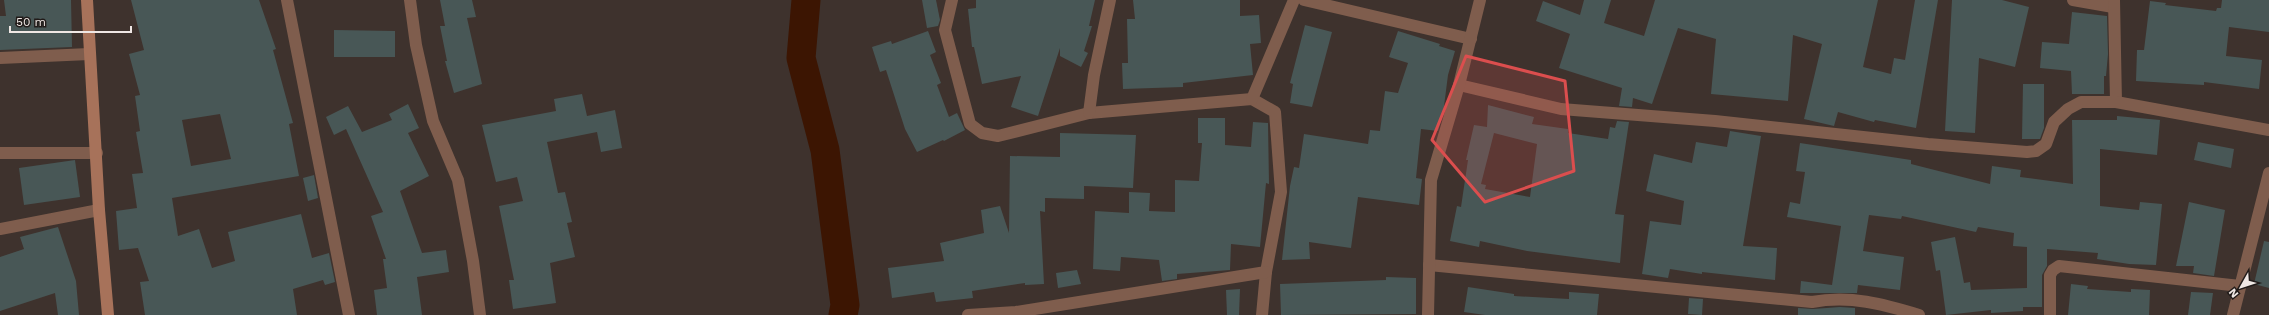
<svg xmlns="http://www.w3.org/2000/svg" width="2269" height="315" viewBox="0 0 2269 315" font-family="'Work Sans',sans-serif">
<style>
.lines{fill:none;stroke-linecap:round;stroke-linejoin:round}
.river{stroke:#3c1502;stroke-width:29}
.building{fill:#485756;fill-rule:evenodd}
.street{stroke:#7f5d4d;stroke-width:12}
.secondary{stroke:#a7725a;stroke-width:12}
.marked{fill:#db4e4e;fill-opacity:0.2;stroke:#db4e4e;stroke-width:3;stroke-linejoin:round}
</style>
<rect width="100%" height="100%" fill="#3e322d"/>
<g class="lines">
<polyline class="river" points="806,0 801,58 825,150 845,305 843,315"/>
</g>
<g class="building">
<polygon points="4,0 71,0 72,47 0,50 0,16 6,16"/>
<path d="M131 0H259L276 49 273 50 293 123 289 124 299 176 172 198 178 236 199 229 212 268 235 261 228 232 301 214 312 258 329 253 335 282 325 285 323 280 293 289 297 315H145L140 282 149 281 138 248 119 250 116 211 137 208 132 174 143 173 136 132 140 131 135 96 140 95 129 54 144 50ZM220 114 231 159 191 166 182 120Z"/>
<polygon points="440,0 472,0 476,17 467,18 482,84 454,93 445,61 447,61 440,26 445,26"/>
<polygon points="922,0 936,0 940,20 938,26 927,28"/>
<polygon points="976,0 1095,0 1089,26 1092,26 1084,51 1088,53 1081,67 1060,56 1060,48 1038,116 1011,107 1021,76 982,84 974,47 972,47 968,9 976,8"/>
<polygon points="1133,0 1240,0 1240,16 1259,15 1261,43 1250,44 1253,75 1183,83 1183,87 1123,89 1122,63 1128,63 1127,19 1135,19"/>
<polygon points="1584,0 1611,0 1604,23 1644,36 1655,0 1878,0 1863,67 1891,74 1894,58 1905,60 1915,0 1938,0 1916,128 1875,120 1874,122 1838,112 1834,126 1804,119 1822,44 1793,35 1788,101 1711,94 1716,39 1678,28 1652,104 1633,98 1632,107 1619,106 1622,88 1559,68 1570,34 1536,21 1543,1 1580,15"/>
<polygon points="1952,0 2002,0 2029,7 2015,67 1979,58 1975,133 1945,131"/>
<polygon points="2222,0 2269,0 2269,32 2229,27 2226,56 2262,60 2259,89 2204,82 2204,85 2136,81 2137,50 2144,50 2150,1 2166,3 2165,5 2216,11 2217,8 2221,8"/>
<polygon points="2072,12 2107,16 2108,54 2106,76 2104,76 2104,94 2072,94 2071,71 2040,68 2042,42 2069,44"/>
<polygon points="1305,25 1332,32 1312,107 1290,103 1293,84 1290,83"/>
<polygon points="334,30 395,31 395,57 334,57"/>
<polygon points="928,31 936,52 930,55 941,83 937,85 949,117 957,113 965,130 944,141 943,140 917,152 905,129 886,70 880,72 872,47 891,41 892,44"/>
<polygon points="1398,31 1440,44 1439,46 1455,51 1448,75 1443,114 1438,131 1421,129 1416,178 1422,179 1419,205 1358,197 1351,248 1309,242 1310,259 1282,260 1290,186 1294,167 1299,168 1304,134 1368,144 1370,130 1380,131 1385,91 1398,93 1408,63 1389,57"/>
<polygon points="2023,84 2044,84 2044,128 2040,139 2022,139"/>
<polygon points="582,94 587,116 615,110 622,148 601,152 597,132 547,142 558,193 565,192 572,222 567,223 575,257 550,263 556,303 513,309 509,280 514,280 499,206 523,201 517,177 496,182 482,125 556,111 554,99"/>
<polygon points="408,104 419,128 408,133 429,176 400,191 422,253 446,250 449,272 417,277 422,315 377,315 374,290 387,288 383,259 386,259 371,216 383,212 346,129 334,135 326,117 348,106 362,132 392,120 389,114"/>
<path d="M1488 105 1534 117 1532 124 1568 129V133L1608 139 1610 127 1615 128 1617 121 1629 122 1615 214 1624 215 1620 263 1527 251 1480 241 1479 247 1450 241 1457 206 1461 207 1468 160H1466L1474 125 1487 127ZM1494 133 1537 144 1530 197 1485 189 1486 185 1481 184Z"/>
<polygon points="2117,116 2160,120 2157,155 2100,149 2100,206 2139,210 2140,202 2162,204 2156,265 2129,264 2097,259 2098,253 2047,249 2047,266 2042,275 2042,307 2023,307 2023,311 1991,313 1991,310 1946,315 1940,270 1936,271 1931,242 1955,237 1964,283 1970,282 1971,290 2027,288 2027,247 2013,246 2014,233 1978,227 1976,232 1902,216 1901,219 1869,215 1863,251 1904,257 1900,290 1858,285 1857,293 1800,293 1801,281 1832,285 1841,226 1787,217 1790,202 1800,204 1805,172 1796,171 1800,143 1911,160 1911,164 1990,184 1992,166 2021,170 2020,177 2073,184 2072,120 2117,120"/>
<polygon points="1198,118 1225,118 1225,145 1251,147 1253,122 1268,123 1269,184 1266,183 1260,247 1231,244 1230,270 1177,274 1177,279 1162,281 1159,260 1121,257 1120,271 1093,269 1095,211 1129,213 1129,192 1150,193 1149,211 1175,212 1175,180 1199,181 1202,143 1198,143"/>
<polygon points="1730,131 1761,136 1743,246 1777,248 1775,280 1702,272 1702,274 1670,269 1668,278 1642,274 1650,221 1681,225 1684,201 1646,191 1654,154 1692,163 1696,142 1727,147"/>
<polygon points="1060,133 1136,135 1133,188 1084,186 1084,199 1045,198 1045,212 1040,211 1044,284 1025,285 1025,283 972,291 973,298 936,302 934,292 892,298 888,268 944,261 940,243 984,233 981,210 1000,206 1009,233 1010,156 1060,157"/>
<polygon points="2198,142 2234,149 2231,168 2194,160"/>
<polygon points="75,160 80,197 24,205 19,168"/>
<polygon points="314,175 318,198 308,201 303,178"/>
<polygon points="2189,202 2225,210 2214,276 2193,273 2194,266 2176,266"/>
<polygon points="58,227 76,281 79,315 58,315 55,293 0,311 0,257 24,249 20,237"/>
<polygon points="2264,241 2269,242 2269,288 2254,284"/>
<polygon points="1077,270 1081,284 1058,288 1056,273"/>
<polygon points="1386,277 1416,278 1416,314 1281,315 1280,284 1386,280"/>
<polygon points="2071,284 2088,286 2087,289 2131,292 2131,289 2150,290 2149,315 2068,315"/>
<polygon points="1468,287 1514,294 1514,296 1569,299 1569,292 1599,294 1597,315 1485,315 1464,312"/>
<polygon points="1240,289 1239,315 1227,315 1226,290"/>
<polygon points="2191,292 2213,293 2210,315 2188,315"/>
<polygon points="1689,298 1703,299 1702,315 1688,314"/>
<polygon points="1840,307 1855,308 1855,315 1798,315 1798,308 1813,309"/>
</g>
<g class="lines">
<g class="street">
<polyline points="287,0 349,315"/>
<polyline points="410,0 416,45 433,121 458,180 473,261 480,315"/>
<polyline points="952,0 945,30 970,124 982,133 998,136 1089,113 1252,99 1275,112 1281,192 1266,272 1262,315"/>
<polyline points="1304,0 1471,39"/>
<polyline points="2073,0 2113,7"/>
<polyline points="2114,0 2116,102"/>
<polyline points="0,58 89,54"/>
<polyline points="1459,85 1561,109 1715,121 1928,144 2027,152 2036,151 2046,144 2054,122 2068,109 2081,102 2116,102 2269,130"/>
<polyline points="1252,99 1294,0"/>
<polyline points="1089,113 1094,75 1110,0"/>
<polyline points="0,153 97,153"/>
<polyline points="0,229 99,210"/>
<path d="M1429 265 1812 302C1850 295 1883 304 1919 315"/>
<polyline points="968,315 1016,312 1266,272"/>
<polyline points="1428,315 1431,180 1459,85 1480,0"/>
<polyline points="2050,315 2050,275 2053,270 2059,266 2240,286"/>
<polyline points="2233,315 2269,173"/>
</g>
<polyline class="secondary" points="87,0 99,210 108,315"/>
</g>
<path class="marked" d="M1466 56 1565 81 1574 171 1485 202 1432 140Z"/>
<g transform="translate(2241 287) rotate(231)" stroke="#211b19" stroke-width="3" paint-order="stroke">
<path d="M0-3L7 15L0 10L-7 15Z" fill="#efe7e4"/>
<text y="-6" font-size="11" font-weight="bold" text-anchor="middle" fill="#efe7e4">N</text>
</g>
<path d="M10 26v6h121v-6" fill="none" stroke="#efe7e4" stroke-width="2"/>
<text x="16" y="26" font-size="12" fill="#efe7e4" stroke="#211b19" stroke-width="3" paint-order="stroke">50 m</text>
</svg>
